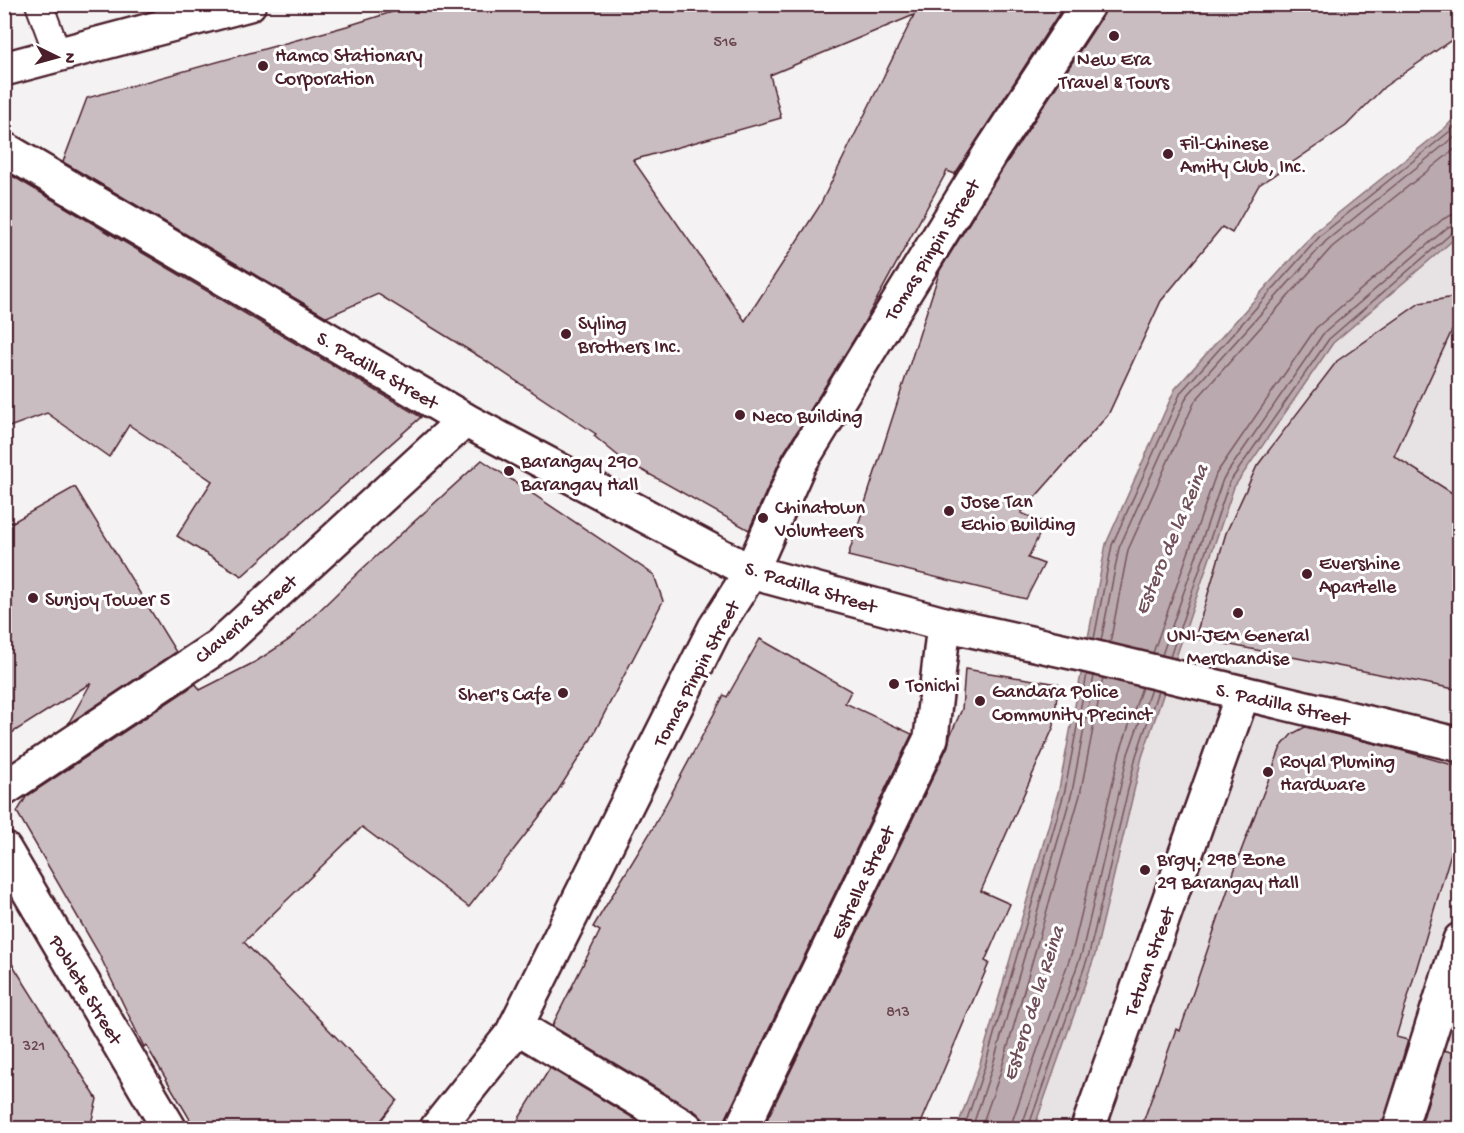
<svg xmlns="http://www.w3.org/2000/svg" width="1464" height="1133" viewBox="0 0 1464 1133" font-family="'Gochi Hand',sans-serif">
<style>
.built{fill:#e7e2e3}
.water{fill:#baa9ae;stroke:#8d727a;stroke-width:1.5}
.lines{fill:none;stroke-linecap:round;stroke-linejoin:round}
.shore{stroke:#77565f;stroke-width:1.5}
.building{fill:#cabdc1;stroke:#4a1f2b;stroke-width:1.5;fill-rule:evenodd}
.lane-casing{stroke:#4a1f2b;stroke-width:30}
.street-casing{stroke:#4a1f2b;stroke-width:38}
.lane{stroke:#fff;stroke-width:26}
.street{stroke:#fff;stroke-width:33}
.poi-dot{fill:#4a1f2b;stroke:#fff;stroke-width:2}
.labels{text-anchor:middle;stroke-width:6;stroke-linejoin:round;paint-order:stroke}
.number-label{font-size:16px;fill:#6a4650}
.poi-label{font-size:20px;fill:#4a1f2b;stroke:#fff;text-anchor:start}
.street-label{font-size:20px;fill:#4a1f2b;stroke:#fff}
.water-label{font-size:21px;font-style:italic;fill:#714f59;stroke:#fff}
</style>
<rect width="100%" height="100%" fill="#f4f2f2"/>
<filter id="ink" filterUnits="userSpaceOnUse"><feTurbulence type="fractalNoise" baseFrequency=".0167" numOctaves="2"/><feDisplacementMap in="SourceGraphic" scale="12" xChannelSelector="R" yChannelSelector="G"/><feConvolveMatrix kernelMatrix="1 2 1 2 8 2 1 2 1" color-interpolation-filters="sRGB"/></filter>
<g filter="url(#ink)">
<polygon class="built" points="1459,235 1459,1128 1034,1128 1095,955 1142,757 1234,487 1333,343"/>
<polygon class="water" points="1459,113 1459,235 1333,343 1234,487 1142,757 1095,955 1034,1128 957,1128 979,1067 1059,789 1106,544 1175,389 1316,231 1446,127"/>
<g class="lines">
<g class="shore">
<polyline points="1094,639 1112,545 1181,392 1321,235 1449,132 1460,121"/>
<polyline points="1101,641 1119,548 1187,396 1326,241 1460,132"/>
<polyline points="1110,643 1128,550 1195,401 1332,247 1460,145"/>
<polyline points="1153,653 1216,474 1316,328 1443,219 1452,215 1460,214"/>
<polyline points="1162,655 1223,479 1323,334 1448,227 1460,223"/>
<polyline points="1170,657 1229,483 1329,339 1453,232 1460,231"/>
<polyline points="964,1128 984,1069 1065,790 1087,674"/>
<polyline points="972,1128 991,1071 1072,792 1094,676"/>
<polyline points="981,1128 1000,1074 1080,795 1103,678"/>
<polyline points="1012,1128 1013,1119 1073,949 1120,752 1142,687"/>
<polyline points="1021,1128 1082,952 1128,754 1151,689"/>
<polyline points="1028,1128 1089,954 1136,756 1158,691"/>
</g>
</g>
<g class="building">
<path d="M418 4H1065L955 174 947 171 861 328 783 454 749 530 622 459 594 436 596 434 480 357 378 294 327 317 63 162 87 98 347 26ZM914 15 819 207 745 321 633 160 781 118 770 75Z"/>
<polygon points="1107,4 1460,4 1460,34 1384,87 1346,126 1259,185 1232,233 1222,227 1161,301 1108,415 1021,513 1045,523 1028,558 1044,564 1026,599 848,556 940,270 1007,162 1104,14"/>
<polygon points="4,171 283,336 421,417 242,576 177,536 212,481 129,425 109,457 47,413 4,429"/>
<polygon points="1460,296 1460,313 1394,456 1460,498 1460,690 1195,638 1226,533 1257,466 1337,361 1420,303"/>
<polygon points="482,460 654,575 663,601 591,739 550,803 469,907 362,827 244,942 397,1100 375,1128 195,1128 146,1045 144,1047 98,952 17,812 26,797 196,684 200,690 255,662 289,640 361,570"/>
<polygon points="75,487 176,652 68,724 91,683 4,738 4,527"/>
<polygon points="760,639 851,691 845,703 912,734 725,1120 723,1128 705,1128 703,1119 696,1112 552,1026 600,931 593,927 653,828 724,695 727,697"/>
<polygon points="965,669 1058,684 1054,726 981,891 1010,904 985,961 989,963 919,1128 763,1128 948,746 950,736 962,709"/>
<polygon points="1305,727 1393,748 1460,767 1460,823 1396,1037 1408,1040 1382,1128 1141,1128 1176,1029 1180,1031 1241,851 1281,747 1292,734"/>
<polygon points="4,951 97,1099 90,1128 4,1128"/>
<polygon points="1444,1050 1460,1055 1460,1128 1420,1128"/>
<polygon points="550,1068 650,1128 513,1128"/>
</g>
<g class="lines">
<g class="lane-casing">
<g id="lane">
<polyline points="39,4 58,55"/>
<polyline points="167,4 172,25"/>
</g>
</g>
<g class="street-casing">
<g id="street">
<polyline points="4,69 249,4"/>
<polyline points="4,149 465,420 751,572 944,624 1080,654 1460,745"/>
<polyline points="4,789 220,645 465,420"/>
<polyline points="4,849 169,1128"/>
<polyline points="516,1026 686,1128"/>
<polyline points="437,1128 512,1034 715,628 751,572 799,464 991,152 1088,4"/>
<polyline points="742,1128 931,738 944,624"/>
<polyline points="1088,1128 1243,693"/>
<polyline points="1400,1128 1460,940"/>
</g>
</g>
<use href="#lane" class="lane"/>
<use href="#street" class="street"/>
</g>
</g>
<g class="poi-dot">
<circle cx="1114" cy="36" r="6"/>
<circle cx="263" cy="66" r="6"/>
<circle cx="1168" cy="154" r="6"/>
<circle cx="566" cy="334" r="6"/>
<circle cx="740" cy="415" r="6"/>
<circle cx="509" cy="471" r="6"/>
<circle cx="949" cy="511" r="6"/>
<circle cx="763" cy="518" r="6"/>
<circle cx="1307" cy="574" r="6"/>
<circle cx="33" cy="598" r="6"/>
<circle cx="1238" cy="613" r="6"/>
<circle cx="894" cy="684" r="6"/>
<circle cx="563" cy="693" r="6"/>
<circle cx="980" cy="701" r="6"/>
<circle cx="1268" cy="772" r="6"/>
<circle cx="1145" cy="870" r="6"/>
</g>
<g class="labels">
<g class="number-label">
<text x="725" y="46">516</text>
<text x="898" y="1016">813</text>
<text x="34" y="1050">321</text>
</g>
<g class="poi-label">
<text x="275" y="61">Hamco Stationary<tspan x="275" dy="23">Corporation</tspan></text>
<text x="1114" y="65" text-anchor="middle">New Era<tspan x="1114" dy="23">Travel &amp; Tours</tspan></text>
<text x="1180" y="149">Fil-Chinese<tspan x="1180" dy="23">Amity Club, Inc.</tspan></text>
<text x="578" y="329">Syling<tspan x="578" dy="23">Brothers Inc.</tspan></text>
<text x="752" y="422">Neco Building</text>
<text x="521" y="467">Barangay 290<tspan x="521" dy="23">Barangay Hall</tspan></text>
<text x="961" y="507">Jose Tan<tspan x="961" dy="23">Echio Building</tspan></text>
<text x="775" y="513">Chinatown<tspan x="775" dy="23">Volunteers</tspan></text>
<text x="1319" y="569">Evershine<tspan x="1319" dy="23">Apartelle</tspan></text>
<text x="45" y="605">Sunjoy Tower 5</text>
<text x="1238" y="641" text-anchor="middle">UNI-JEM General<tspan x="1238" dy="23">Merchandise</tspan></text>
<text x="906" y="691">Tonichi</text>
<text x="992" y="697">Gandara Police<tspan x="992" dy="23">Community Precinct</tspan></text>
<text x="551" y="700" text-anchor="end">Sher's Cafe</text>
<text x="1280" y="767">Royal Pluming<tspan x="1280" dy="23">Hardware</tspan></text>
<text x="1157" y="865">Brgy. 298 Zone<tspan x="1157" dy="23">29 Barangay Hall</tspan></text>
</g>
<g class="street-label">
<text transform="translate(931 249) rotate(-58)" y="7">Tomas Pinpin Street</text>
<text transform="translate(378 369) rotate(30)" y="7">S. Padilla Street</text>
<text transform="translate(811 586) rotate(17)" y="7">S. Padilla Street</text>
<text transform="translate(245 618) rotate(-40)" y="7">Claveria Street</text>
<text transform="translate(695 673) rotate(-62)" y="7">Tomas Pinpin Street</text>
<text transform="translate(1283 703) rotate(13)" y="7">S. Padilla Street</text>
<text transform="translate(861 882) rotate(-64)" y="7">Estrella Street</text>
<text transform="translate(1148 961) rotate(-70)" y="7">Tetuan Street</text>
<text transform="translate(87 989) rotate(59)" y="7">Poblete Street</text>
</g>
<g class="water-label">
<text transform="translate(1170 539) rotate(-67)" y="7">Estero de la Reina</text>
<text transform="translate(1032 1003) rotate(-72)" y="7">Estero de la Reina</text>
</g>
</g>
<rect width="1464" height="1133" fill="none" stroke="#fff" stroke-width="24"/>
<rect x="12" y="12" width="1440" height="1109" fill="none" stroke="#4a1f2b" stroke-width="2" filter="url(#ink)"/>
<g transform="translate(57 57) rotate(95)" stroke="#ffffff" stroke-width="4.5" paint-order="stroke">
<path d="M0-4.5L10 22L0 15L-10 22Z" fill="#4a1f2b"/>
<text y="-9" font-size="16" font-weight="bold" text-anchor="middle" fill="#4a1f2b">N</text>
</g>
</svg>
